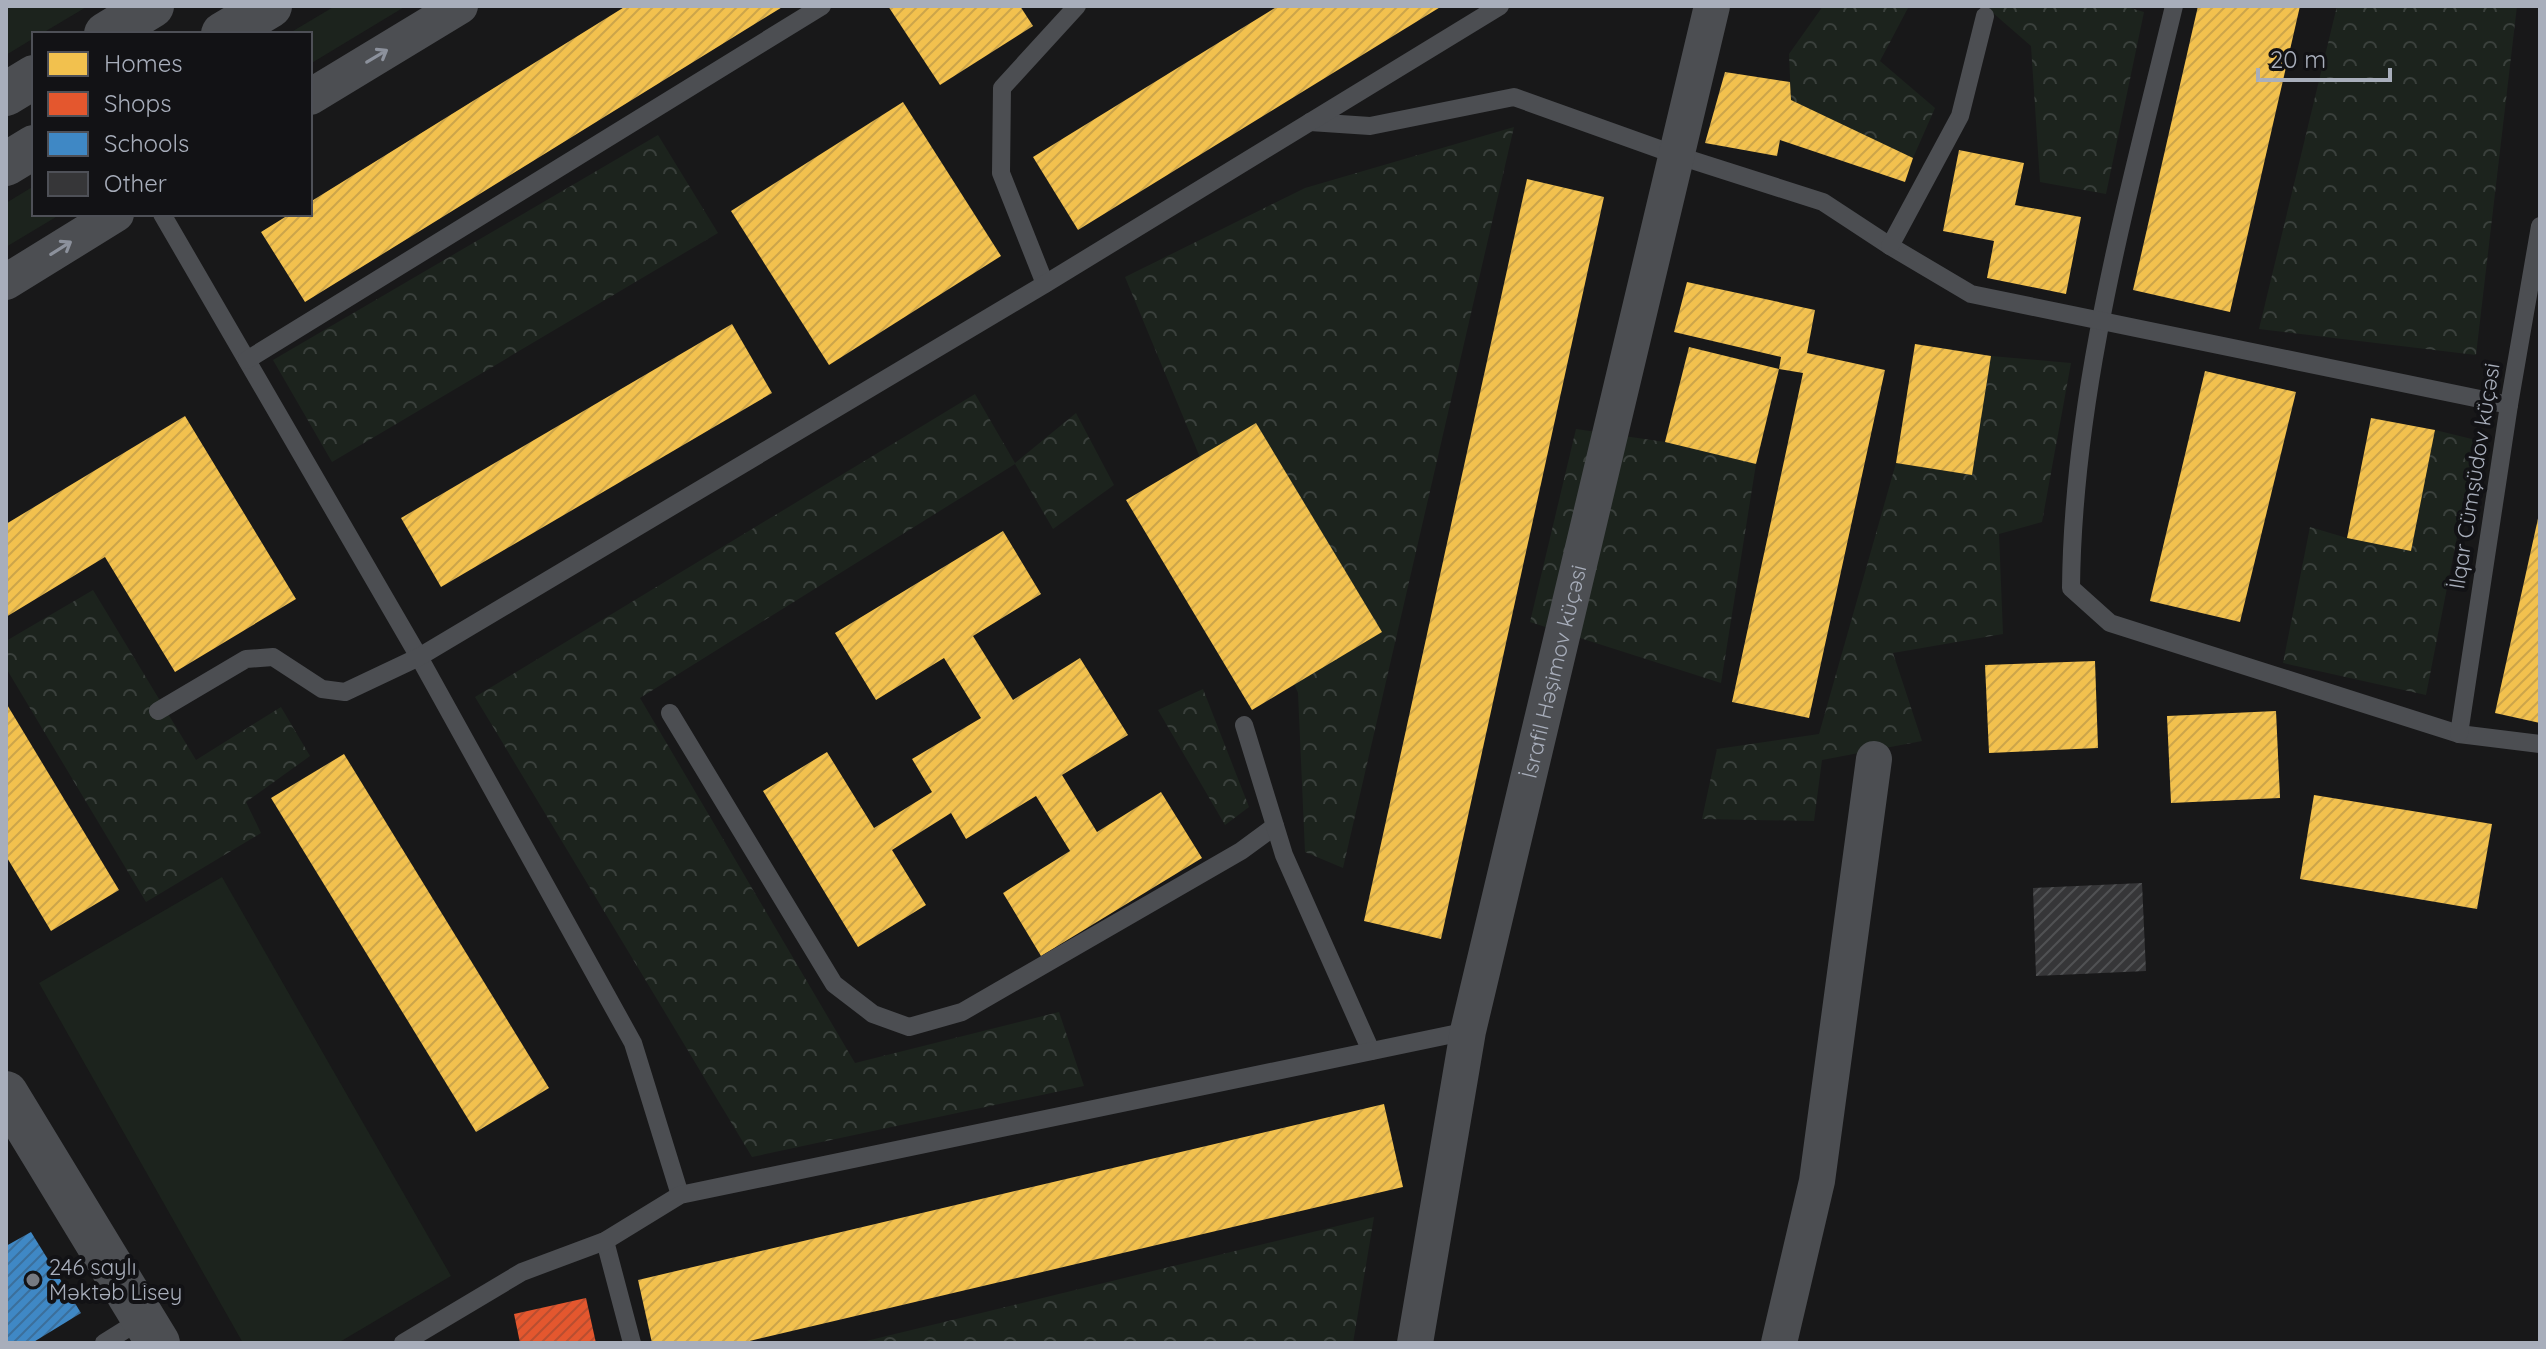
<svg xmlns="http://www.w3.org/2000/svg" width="2546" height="1349" viewBox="0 0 2546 1349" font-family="Quicksand,sans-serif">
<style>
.green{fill:#1c231d}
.forest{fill:url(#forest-crowns)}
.homes{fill:url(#homes-hatch)}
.shops{fill:url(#shops-hatch)}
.schools{fill:url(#schools-hatch)}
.building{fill:url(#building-hatch)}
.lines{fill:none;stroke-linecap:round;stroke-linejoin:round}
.service{stroke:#4c4e52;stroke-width:18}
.minor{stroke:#4c4e52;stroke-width:36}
.tertiary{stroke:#4c4e52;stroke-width:44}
.oneway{stroke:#8c919c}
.poi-dot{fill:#767a82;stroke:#121215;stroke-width:3}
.labels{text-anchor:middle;stroke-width:8;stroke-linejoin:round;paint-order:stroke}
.street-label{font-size:22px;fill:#a8aebb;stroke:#121215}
.poi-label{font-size:22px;fill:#a8aebb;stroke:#121215;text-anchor:start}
</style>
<defs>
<pattern id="forest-crowns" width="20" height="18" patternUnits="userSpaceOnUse" patternTransform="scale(2)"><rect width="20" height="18" fill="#1c231d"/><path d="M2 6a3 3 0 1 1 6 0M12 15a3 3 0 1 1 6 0" fill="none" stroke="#3a403c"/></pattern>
<pattern id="homes-hatch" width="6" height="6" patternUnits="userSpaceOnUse" patternTransform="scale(2)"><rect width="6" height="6" fill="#f2c14e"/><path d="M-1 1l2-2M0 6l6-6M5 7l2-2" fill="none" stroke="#cca54a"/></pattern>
<pattern id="shops-hatch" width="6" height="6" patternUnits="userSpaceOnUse" patternTransform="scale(2)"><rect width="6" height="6" fill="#e4572e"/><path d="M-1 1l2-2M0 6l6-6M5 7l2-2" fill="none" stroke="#b84e30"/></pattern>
<pattern id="schools-hatch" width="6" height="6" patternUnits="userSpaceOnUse" patternTransform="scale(2)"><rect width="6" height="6" fill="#3f88c5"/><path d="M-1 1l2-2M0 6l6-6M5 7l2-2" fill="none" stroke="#3b6f9b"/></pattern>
<pattern id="building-hatch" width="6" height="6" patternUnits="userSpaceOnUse" patternTransform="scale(2)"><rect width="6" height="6" fill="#363638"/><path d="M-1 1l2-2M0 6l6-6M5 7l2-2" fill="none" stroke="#505153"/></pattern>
</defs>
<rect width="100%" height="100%" fill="#181819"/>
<g class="green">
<polygon points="6,6 88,6 41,34 34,34 34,38 6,55"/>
<polygon points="335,6 406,6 310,64 310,34 288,34"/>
<polygon points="34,186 34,214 61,214 6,247 6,203"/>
<polygon points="222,877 451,1276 338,1343 243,1343 39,983"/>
</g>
<g class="forest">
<polygon points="1823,6 1909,6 1880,61 1935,108 1913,158 1791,100 1789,54"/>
<polygon points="1985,6 2124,6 2144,12 2106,194 2040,182 2031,46"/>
<polygon points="2337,6 2517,6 2476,355 2259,329"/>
<polygon points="1514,127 1343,868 1305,852 1298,693 1125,277 1305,188"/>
<polygon points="658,135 718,233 332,462 273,360"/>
<polygon points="1991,356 2071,363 2042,522 1999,534 2003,634 1893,653 1922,741 1822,760 1814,821 1702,819 1717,749 1819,734 1896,463 1972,475"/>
<polygon points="975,394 1015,463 1076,413 1114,485 1053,529 1015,464 640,698 855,1063 1059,1012 1084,1086 752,1157 475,697"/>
<polygon points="1576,429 1665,442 1756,464 1721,683 1530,622"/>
<polygon points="2435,430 2476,440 2426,695 2283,663 2310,527 2347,538 2411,551"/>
<polygon points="93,590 196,760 281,707 310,756 246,802 261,833 146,902 6,668 6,641"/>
<polygon points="1203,689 1249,807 1225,825 1158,710"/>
<polygon points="1374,1217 1353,1343 858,1343"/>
</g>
<g class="homes">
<polygon points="626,6 784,6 305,302 261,232 290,214 310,214 310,202"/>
<polygon points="888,6 1020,6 1033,26 940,85"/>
<polygon points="1278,6 1442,6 1078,230 1033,157"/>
<polygon points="2198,6 2300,6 2230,312 2133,290"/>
<polygon points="1725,72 1790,82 1791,100 1913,158 1905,182 1780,140 1777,156 1705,143"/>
<polygon points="903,102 1001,256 829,365 731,211"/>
<polygon points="1959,150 2024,163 2015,205 2081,217 2066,294 1987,278 1994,241 1943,231"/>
<polygon points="1527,179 1604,197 1441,939 1364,921"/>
<polygon points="1687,282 1815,310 1807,353 1885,370 1809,718 1732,702 1803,373 1779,369 1781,357 1674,332"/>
<polygon points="732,324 772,393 441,587 401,518"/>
<polygon points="1915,344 1991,356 1972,475 1896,463"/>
<polygon points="1689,347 1779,369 1756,464 1665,442"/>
<polygon points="2205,371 2296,392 2240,622 2150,601"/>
<polygon points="185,416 296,599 175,672 105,557 6,617 6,524"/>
<polygon points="2371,418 2435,430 2411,551 2347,538"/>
<polygon points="1256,423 1382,632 1252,710 1126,500"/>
<polygon points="2539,514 2540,514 2540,723 2495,713"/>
<polygon points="1003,531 1041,594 973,636 1013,700 1080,658 1128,735 1062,775 1097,832 1161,792 1202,858 1041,956 1003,893 1070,851 1036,796 966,839 951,813 892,850 926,905 858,947 763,791 827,752 874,828 932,792 912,759 981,718 944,658 876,700 835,633"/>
<polygon points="2095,661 2098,748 1989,753 1985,665"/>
<polygon points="6,703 119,890 51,931 6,856"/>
<polygon points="2276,711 2280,798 2171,803 2167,716"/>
<polygon points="344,754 549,1088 476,1132 271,798"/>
<polygon points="2314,795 2492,824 2477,909 2300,879"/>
<polygon points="1384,1104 1403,1187 741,1343 652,1343 638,1280"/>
</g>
<polygon class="shops" points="586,1298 596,1343 520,1343 514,1314"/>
<polygon class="schools" points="31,1232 81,1313 32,1343 6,1343 6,1246"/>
<polygon class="building" points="2142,883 2146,971 2036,976 2033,888"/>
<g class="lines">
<g class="service">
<path d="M2174 6C2128 197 2073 390 2071 588L2110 623 2459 734 2540 744"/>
<polyline points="1310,122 1370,126 1514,97 1676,155 1823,202 1890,246 1971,294 2509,405"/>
<polyline points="162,214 419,657 633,1043 680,1195"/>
<polyline points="1890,246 1960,116 1985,16"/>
<polyline points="1045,284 1001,173 1002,88 1077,6"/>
<polyline points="247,360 822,6"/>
<polyline points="158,711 246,659 273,657 322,689 345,692 419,657 1045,284 1500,6"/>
<polyline points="670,713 834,984 873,1014 909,1027 962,1012 1241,851 1275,826"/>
<polyline points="1244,725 1284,855 1371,1051"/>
<polyline points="2459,734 2509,405 2540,226"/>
<polyline points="605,1241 632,1343"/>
<polyline points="104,1343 144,1318"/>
<polyline points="403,1343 522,1272 605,1241 680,1195 1468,1031"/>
</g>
<g class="minor">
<polyline points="310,97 460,6"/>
<polyline points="6,282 116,214"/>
<path id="s1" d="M1415 1343 1468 1031 1712 6"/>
<polyline points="1779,1343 1817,1181 1874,759"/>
</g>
<g class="tertiary">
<polyline points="106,34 152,6"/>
<polyline points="223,34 270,6"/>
<polyline points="6,94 34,77"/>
<polyline points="6,164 34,147"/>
<polyline points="6,1093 158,1343"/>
</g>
</g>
<defs><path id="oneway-shaft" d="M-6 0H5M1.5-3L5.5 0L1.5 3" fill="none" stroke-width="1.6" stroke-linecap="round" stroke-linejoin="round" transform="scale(2)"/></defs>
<g class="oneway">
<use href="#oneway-shaft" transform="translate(377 56) rotate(-31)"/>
<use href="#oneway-shaft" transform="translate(61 248) rotate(-32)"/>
</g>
<circle class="poi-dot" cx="33" cy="1280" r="8"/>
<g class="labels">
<g class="street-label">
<text transform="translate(2474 476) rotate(-81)" y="8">İlqar Cümşüdov küçəsi</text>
<text dy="8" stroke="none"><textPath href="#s1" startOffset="686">İsrafil Həşimov küçəsi</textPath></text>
</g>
<g class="poi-label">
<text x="49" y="1275">246 saylı<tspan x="49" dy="25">Məktəb Lisey</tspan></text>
</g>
</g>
<rect width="2546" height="1349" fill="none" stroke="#a8aebb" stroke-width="16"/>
<rect x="32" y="32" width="280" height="184" fill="#121215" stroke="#4e5057" stroke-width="2"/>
<rect x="48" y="52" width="40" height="24" fill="#f2c14e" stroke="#4e5057" stroke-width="2"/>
<text x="104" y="72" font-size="24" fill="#a8aebb">Homes</text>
<rect x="48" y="92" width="40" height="24" fill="#e4572e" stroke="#4e5057" stroke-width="2"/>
<text x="104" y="112" font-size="24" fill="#a8aebb">Shops</text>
<rect x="48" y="132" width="40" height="24" fill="#3f88c5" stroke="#4e5057" stroke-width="2"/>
<text x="104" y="152" font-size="24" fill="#a8aebb">Schools</text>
<rect x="48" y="172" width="40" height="24" fill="#363638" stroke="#4e5057" stroke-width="2"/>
<text x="104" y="192" font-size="24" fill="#a8aebb">Other</text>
<path d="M2258 68v12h132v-12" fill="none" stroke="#a8aebb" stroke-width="4"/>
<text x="2270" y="68" font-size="24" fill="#a8aebb" stroke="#121215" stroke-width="6" paint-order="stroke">20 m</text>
</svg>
